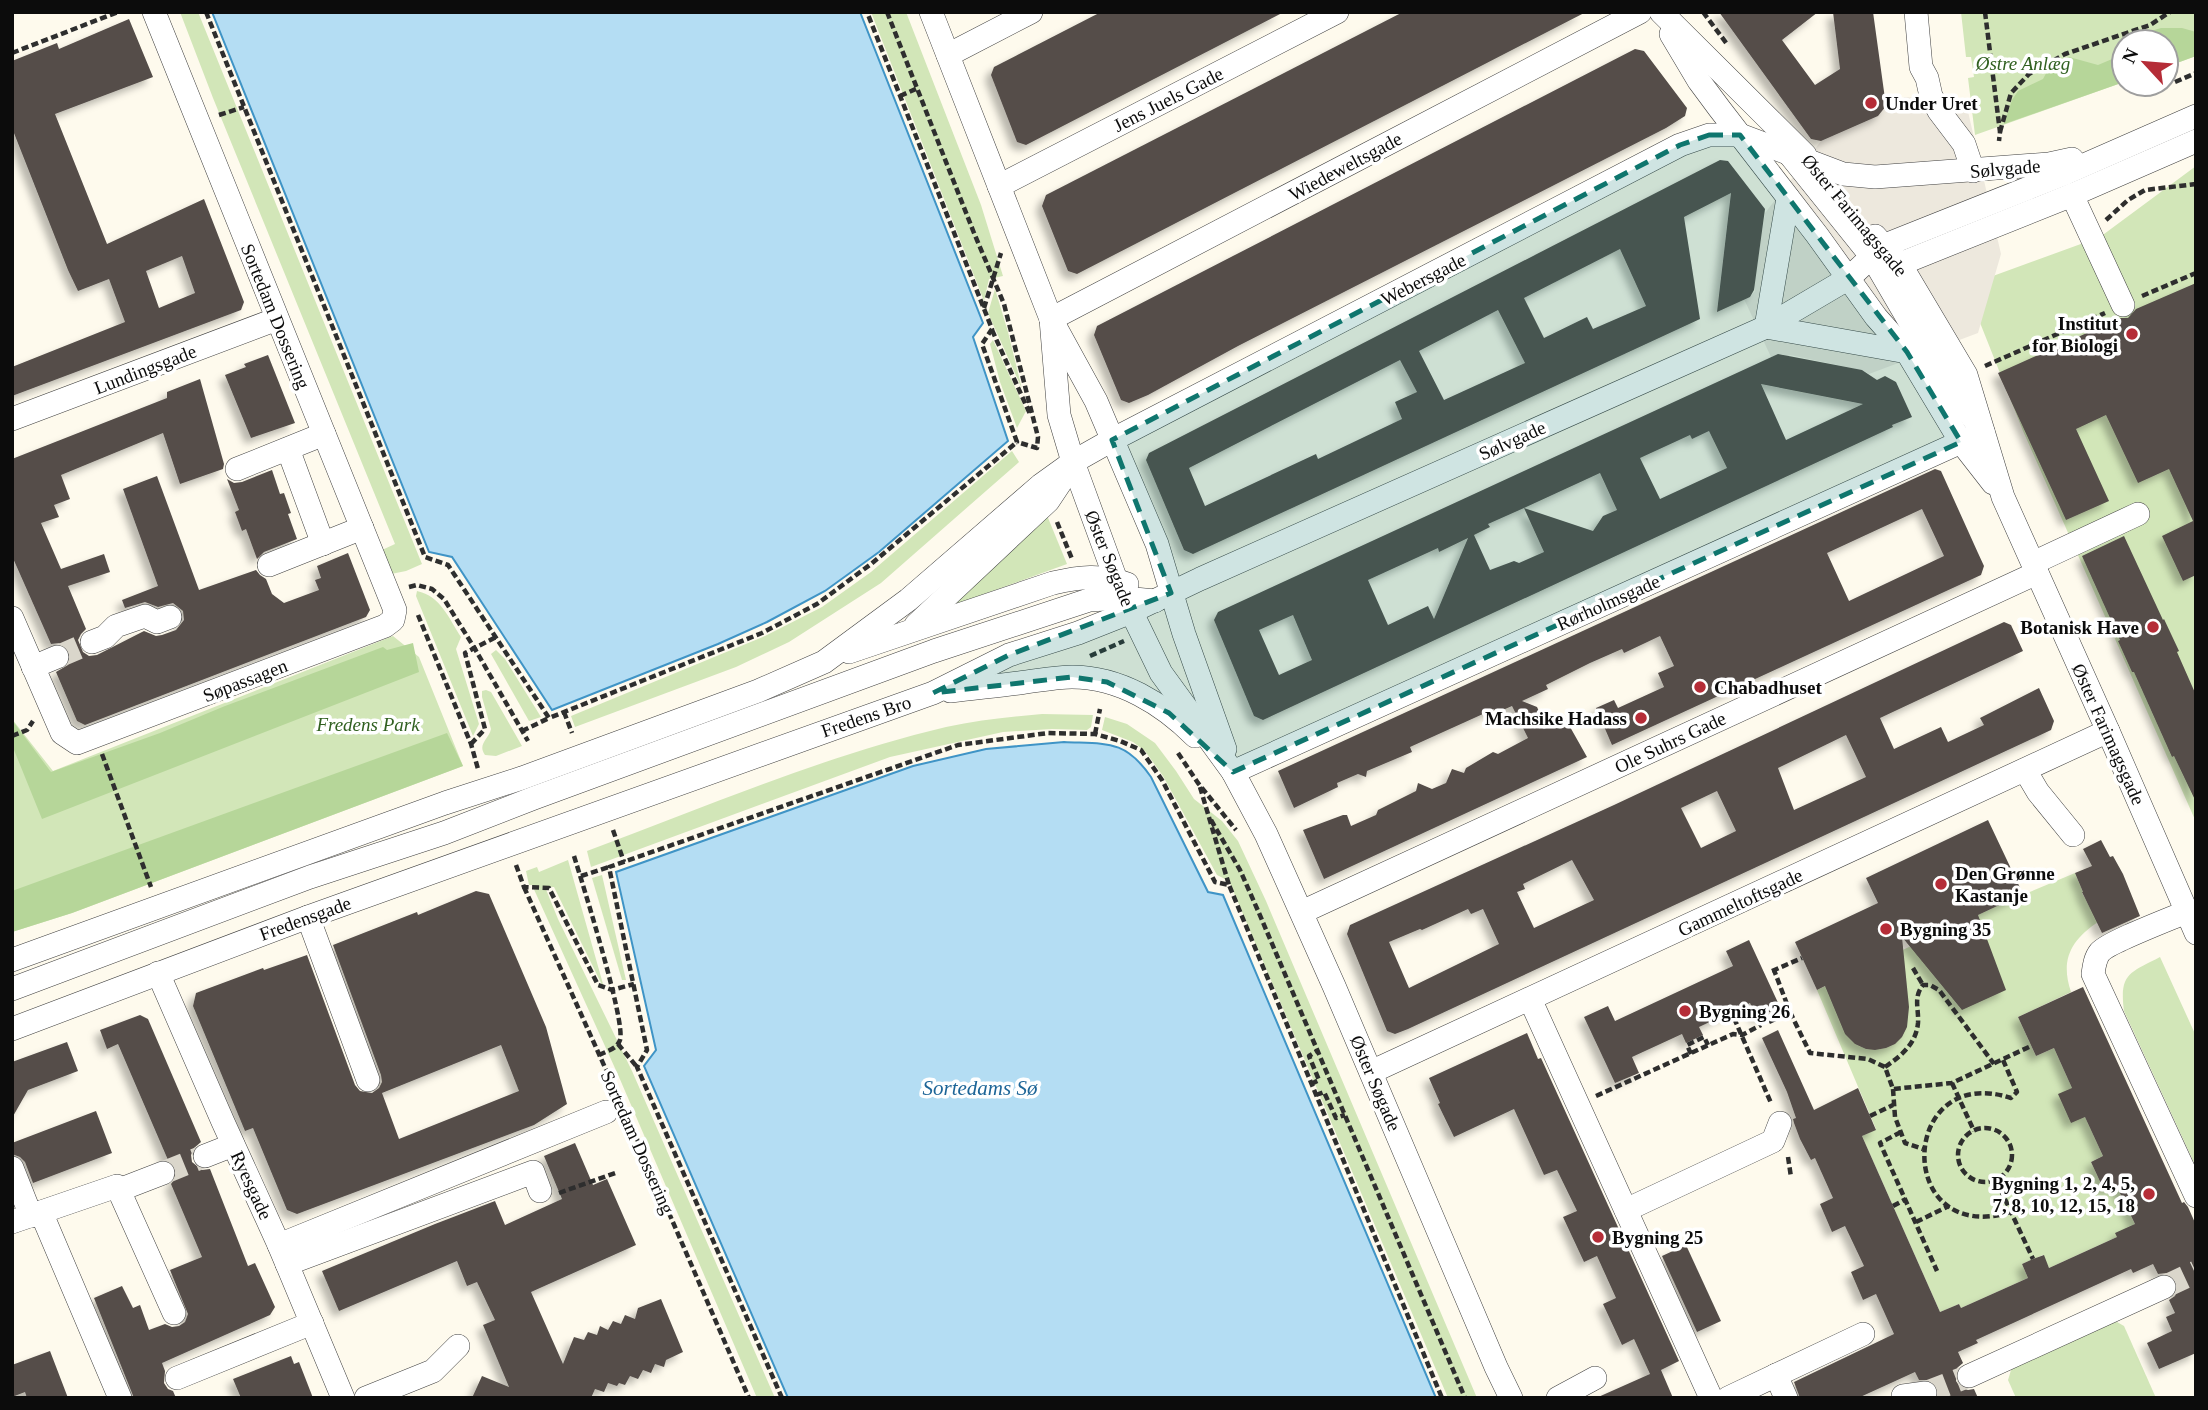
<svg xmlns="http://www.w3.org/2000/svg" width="2208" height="1410" viewBox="0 0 2208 1410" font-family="Georgia,serif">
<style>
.green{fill:#d2e6b8}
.forest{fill:#b6d699}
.plaza{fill:#ede8dd}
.water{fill:#b4ddf3;stroke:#3f94c6;stroke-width:2}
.building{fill:#544d49;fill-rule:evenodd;filter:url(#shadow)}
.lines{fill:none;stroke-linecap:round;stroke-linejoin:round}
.minor-tunnel{stroke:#dad6cb;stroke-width:23;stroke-dasharray:23 11;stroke-linecap:butt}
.minor-casing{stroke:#3f3f3f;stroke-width:24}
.path{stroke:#2e2e2e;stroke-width:4.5;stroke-dasharray:7 3.5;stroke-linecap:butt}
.minor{stroke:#fff;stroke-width:23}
.marked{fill:#0f766e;fill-opacity:0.2;stroke:#0f766e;stroke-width:5;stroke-dasharray:14 9;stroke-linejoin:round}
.poi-dot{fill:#b52c37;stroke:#fff;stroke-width:2.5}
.labels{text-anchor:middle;stroke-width:7;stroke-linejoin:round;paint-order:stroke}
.park-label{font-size:19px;font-style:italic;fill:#306020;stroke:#fff}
.street-label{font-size:19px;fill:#0c0c0c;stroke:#fff}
.poi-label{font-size:19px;font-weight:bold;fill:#0c0c0c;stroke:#fff;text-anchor:start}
.water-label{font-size:21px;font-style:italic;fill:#1d6597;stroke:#fff}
</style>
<defs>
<filter id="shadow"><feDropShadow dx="-6" dy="6" stdDeviation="3.5" flood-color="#0004"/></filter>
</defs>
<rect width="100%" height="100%" fill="#fefaed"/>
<g class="green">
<polygon points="180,12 198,12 422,564 406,571 391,574 382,550 395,544 213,98"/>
<polygon points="871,12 906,12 981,205 1003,276 989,279 984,301"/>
<polygon points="1961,12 2196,12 2196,56 2166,67 2166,42 2124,42 2124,82 1975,135 1968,78 1974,77 1971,57 1966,57"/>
<polygon points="2196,166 2196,822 2023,431 1971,300 1982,280 2100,237"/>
<polygon points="995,289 1008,332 1022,389 988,313"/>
<polygon points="993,340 1026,411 1017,428 1000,382 990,344"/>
<polygon points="1012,451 1019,462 881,583 789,642 736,667 575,727 571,716 765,636 822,607 871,572"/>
<polygon points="1046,513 1067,564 954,605 953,604"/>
<path d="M417 591C441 596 449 619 461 637L456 649 479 724 473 736 416 596Z"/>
<polygon points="393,636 419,657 463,766 72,913 12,932 12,719 53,771"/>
<polygon points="496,650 505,659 541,717 529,721 491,654"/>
<path d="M486 690 491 692 522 746 496 756 485 755C477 744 489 739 491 729L482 697V691Z"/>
<path d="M1042 714 1093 715 1091 727 1087 730 1052 729 1003 732 890 757 591 867 587 851C706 807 823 756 946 727 978 720 1010 717 1042 714Z"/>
<polygon points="1105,717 1127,724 1155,743 1176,771 1194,799 1222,821 1238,841 1266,901 1477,1398 1448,1398 1229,881 1217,875 1163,776 1145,751 1133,742 1102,730"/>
<polygon points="568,860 603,984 602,985 554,887 545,887 558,919 632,1071 775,1398 757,1398 619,1077 532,885 529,885 526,871 537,867 539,872"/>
<path d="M2075 873 2083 892 2082 893 2098 922C2071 940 2060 960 2071 992L2018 1017 2036 1056 2054 1048 2103 1156 2091 1162 2104 1190 2116 1185 2135 1224 2117 1237 2049 1268 2043 1255 2022 1264 2028 1278 1961 1308 1959 1304 1940 1312 1862 1136 1876 1129 1817 990 2001 904Z"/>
<polygon points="602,875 626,980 622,980 592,878"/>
<path d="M2160 957 2196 1036V1167L2124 1011C2119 973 2130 973 2160 957Z"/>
<polygon points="2117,1322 2124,1326 2156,1398 2016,1398 2008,1380 2012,1367 2108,1323"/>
</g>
<g class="forest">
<polygon points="2161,28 2182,28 2196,32 2196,56 2166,67 2166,42 2139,42 2151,31"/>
<polygon points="2124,54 2124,82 2004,124 2012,100 2018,91 2043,79 2050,66 2058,60 2069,57 2098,65"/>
<polygon points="413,643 419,672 42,819 12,745 12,720 51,772 160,733 225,706 383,647 387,650"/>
<polygon points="447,733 463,766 72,913 12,932 12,891"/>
</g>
<polygon class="plaza" points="1905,97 1966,103 2001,254 1978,333 1869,374 1862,370 1858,372 1856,369 1790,355 1787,357 1782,354 1771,357 1744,299 1750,297 1755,291 1754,285 1765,213 1821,141 1878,116 1886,106"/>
<g class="water">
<polygon points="212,12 860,12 983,323 973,337 1008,441 879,552 825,591 767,622 718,644 552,710 452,557 429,552"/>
<path d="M1064 742C1106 744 1125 739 1151 777L1208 892 1223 895 1436 1398H788L644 1066 656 1050 616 872 913 766 986 749Z"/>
</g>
<g class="building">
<polygon points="1101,12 1284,12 1026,145 1017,142 991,75 994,67"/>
<polygon points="1403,12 1586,12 1077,274 1068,271 1042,206 1046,195"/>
<polygon points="1719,12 1818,12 1782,40 1815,85 1840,69 1833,12 1873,12 1886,106 1878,116 1821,141 1811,139"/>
<path d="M129 19 153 77 55 114 107 244 204 199 244 302 241 310 12 396V367L125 322 109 279 78 291 68 270 12 128V61L57 43 59 49ZM182 256 195 293 159 308 146 271Z"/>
<polygon points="1635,49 1644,51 1687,108 1685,116 1666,128 1238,346 1148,395 1129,403 1121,400 1094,335 1097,326"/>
<path d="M1720 160 1728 161 1765 209 1754 290 1750 297 1717 312 1731 193 1684 217 1700 319 1193 554 1184 550 1146 460 1149 453ZM1620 249 1646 306 1593 329 1587 317 1544 338 1524 298ZM1498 310 1525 363 1444 400 1419 351ZM1400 360 1417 392 1395 402 1402 419 1318 459 1316 454 1205 506 1189 468Z"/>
<polygon points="2196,283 2196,575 2183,581 2162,536 2193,521 2169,469 2138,483 2106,415 2076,429 2109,501 2066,520 1998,373 2120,318 2128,318 2136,309"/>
<path d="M1778 354 1862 370 1877 380 1885 376 1896 382 1912 417 1892 425 1893 427 1263 720 1254 716 1214 620 1218 612ZM1761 384 1863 404 1786 440ZM1709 431 1727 468 1660 499 1640 458 1690 435 1692 439ZM1600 473 1617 510 1603 516 1593 531 1524 508ZM1524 508 1544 552 1519 563 1514 561 1490 570 1474 535 1490 527 1488 524ZM1468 538 1434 619 1428 606 1388 625 1368 580 1438 548 1439 552ZM1293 615 1312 660 1279 675 1259 630Z"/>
<polygon points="268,355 295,423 251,438 225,375 246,367 244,364"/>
<polygon points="200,379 224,464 223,469 180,484 163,433 61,475 70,499 54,505 59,517 41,523 61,569 104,554 110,572 68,586 86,629 81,634 78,640 83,652 89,656 97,655 144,631 156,636 162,635 176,630 184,620 183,611 173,603 158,607 145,602 125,608 122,600 158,586 123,489 157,476 199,590 256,570 260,575 266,579 272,594 284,603 319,590 315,580 321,578 317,566 348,553 370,610 366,617 85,725 77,721 56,672 68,665 71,658 70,651 59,643 51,644 12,556 12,459 167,398 167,392"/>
<path d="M1935 469 1941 471 1978 553 1984 566 1981 575 1612 745 1596 708 1614 700 1618 708 1664 687 1658 673 1674 666 1660 636 1624 653 1622 649 1590 663 1546 685 1548 689 1522 701 1537 707 1546 727 1565 718 1587 757 1324 879 1303 830 1343 815H1347L1351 826 1376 815 1378 810 1416 791 1418 783 1432 789 1446 783 1452 769 1464 773 1466 768 1493 752 1498 754 1528 738 1512 706 1496 713 1494 709 1410 747 1412 752 1367 771 1366 777 1358 774 1337 783 1338 787 1294 808 1278 771ZM1922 509 1944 556 1849 601 1827 553Z"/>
<polygon points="272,470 280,494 284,493 291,513 288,514 297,539 264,552 257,559 246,529 242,531 235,512 239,510 227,479 234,483 242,482"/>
<polygon points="2124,536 2163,620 2164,619 2179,651 2177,652 2196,695 2196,802 2174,756 2172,757 2134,672 2132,672 2118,641 2120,640 2082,556"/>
<path d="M2004 622 2011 625 2023 651 1880 718 1894 749 1941 727 1948 742 1984 725 1980 718 2039 688 2054 721 2051 730 1408 1029 1395 1034 1387 1031 1347 934 1350 925 1614 805ZM1846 735 1866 777 1794 810 1778 768ZM1717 791 1736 831 1701 848 1681 808ZM1572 860 1594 900 1534 928 1517 892 1525 889 1523 884ZM1468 909 1471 914 1483 909 1499 944 1409 988 1389 942 1420 929 1422 930Z"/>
<polygon points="1988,820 2023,894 1978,915 2006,990 1962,1010 1902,937 1909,1007 1907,1027 1902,1037 1895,1044 1886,1048 1875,1050 1866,1049 1855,1044 1845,1034 1825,986 1817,990 1795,942 1878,903 1866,878"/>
<polygon points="2101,840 2110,857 2113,856 2123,874 2140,916 2102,933 2082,892 2083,892 2075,873 2092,866 2083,849"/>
<path d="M476 891 489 894 546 1027 567 1104 534 1125 297 1214 287 1210 253 1128 245 1131 193 1006 196 993 263 968 264 970 307 955 355 1085 360 1091 372 1093 379 1088 382 1082 381 1075 333 945 417 912 418 915ZM501 1045 519 1091 399 1139 382 1093Z"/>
<polygon points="1749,940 1780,1007 1757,1018 1750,1003 1699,1027 1703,1035 1686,1043 1682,1034 1632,1057 1639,1073 1615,1083 1584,1017 1608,1006 1615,1021 1733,966 1726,951"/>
<polygon points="2083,987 2182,1203 2184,1202 2188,1207 2196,1225 2196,1353 2159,1369 2147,1343 2172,1331 2166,1317 2175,1313 2169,1300 2175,1296 2178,1288 2173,1276 2166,1273 2158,1274 2153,1264 2133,1273 2131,1269 1976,1340 1978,1343 1958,1352 1963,1363 1957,1368 1956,1381 1961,1388 1968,1390 1974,1389 1978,1398 1938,1398 1939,1390 1936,1384 1930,1380 1919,1380 1915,1372 1858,1398 1800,1398 1794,1382 1894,1334 1876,1294 1863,1300 1851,1272 1864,1266 1845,1226 1832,1232 1820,1204 1833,1198 1815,1158 1811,1160 1800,1139 1794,1123 1793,1119 1796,1118 1787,1092 1762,1038 1778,1030 1814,1110 1858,1088 1876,1130 1862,1136 1940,1312 1959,1304 1961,1308 2028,1278 2022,1264 2033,1259 2044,1255 2049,1268 2117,1237 2115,1233 2135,1224 2116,1185 2104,1190 2091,1162 2103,1156 2085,1117 2071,1123 2058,1094 2072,1088 2054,1048 2036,1056 2018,1017"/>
<polygon points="140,1015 148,1019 201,1142 194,1148 191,1155 192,1162 202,1170 210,1169 248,1266 255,1263 275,1307 270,1315 162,1363 165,1371 164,1383 168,1389 173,1391 176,1398 134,1398 94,1298 122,1286 133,1308 140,1305 149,1330 165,1324 172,1327 179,1326 185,1322 188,1314 170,1270 202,1257 171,1184 177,1176 176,1167 168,1160 118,1044 107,1049 100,1030"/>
<polygon points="1527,1033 1538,1059 1541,1058 1679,1361 1661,1370 1673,1398 1596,1398 1650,1374 1634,1339 1622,1345 1603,1304 1616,1298 1597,1256 1584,1262 1563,1217 1577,1211 1557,1170 1544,1175 1514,1109 1454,1137 1438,1104 1440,1103 1429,1078"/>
<polygon points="67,1042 78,1071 28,1090 12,1118 12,1062"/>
<polygon points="96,1111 112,1153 33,1183 25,1162 20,1157 12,1154 12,1143"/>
<polygon points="575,1143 593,1185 607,1179 636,1245 531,1292 563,1364 574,1337 584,1340 588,1332 597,1335 600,1326 608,1330 613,1321 621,1324 625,1315 635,1319 638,1308 661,1299 683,1352 666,1360 664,1367 655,1364 651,1373 643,1370 638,1379 630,1376 625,1385 619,1383 617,1386 608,1383 604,1392 595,1389 591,1398 472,1398 482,1376 509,1387 483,1325 495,1320 477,1282 467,1286 457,1261 339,1311 322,1271 435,1224 495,1201 505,1225 562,1199 544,1156"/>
<polygon points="1686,1245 1721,1321 1697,1332 1662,1256"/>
<polygon points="50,1351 68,1398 27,1398 25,1392 12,1397 12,1365"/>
<polygon points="291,1356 294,1364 299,1362 313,1398 241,1398 233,1379"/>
</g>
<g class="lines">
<g class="minor-tunnel">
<polyline points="57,657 92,642"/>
<polyline points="163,1173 205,1156"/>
<polyline points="2164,1287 2196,1272"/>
<polyline points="1925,1393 1969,1376"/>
</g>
<g class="minor-casing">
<g id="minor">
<polyline points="931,12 1051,319 1096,401 1157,544 1184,634 1225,749"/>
<polyline points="1661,12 1805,155"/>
<polyline points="1916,12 1921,67 1927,78 1931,96 1939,111 1964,144 1973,171"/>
<polyline points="1671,34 1699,81 1719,108 1817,235 1876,317 1907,352 1961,442 1993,483"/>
<polyline points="948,55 1031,12"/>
<polyline points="999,186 1337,12"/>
<polyline points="2072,195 2123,305"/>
<polyline points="1875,236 1900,264 1966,375 2003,497 2108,731 2196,933"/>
<polyline points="1886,268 1900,264 2072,195 2196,141"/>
<polyline points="1051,319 1059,415 1073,462 1116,580 1161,673 1233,772 1266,834 1334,986 1496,1367 1511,1398"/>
<polyline points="1051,319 1640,12"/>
<polyline points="1766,327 1907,352"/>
<polyline points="1766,327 1788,198"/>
<polyline points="12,419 277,319"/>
<polyline points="288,449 323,544"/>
<polyline points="237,469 324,434"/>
<polyline points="2033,563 2138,514"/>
<polyline points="269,565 362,528"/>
<polyline points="12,618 62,733 77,743 385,626 393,620 395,610 154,12"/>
<polyline points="916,625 1048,501 1066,474"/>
<polyline points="92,642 105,637 116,626 145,616 157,622 170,617"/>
<path d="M849 652 1053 583C1079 577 1101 574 1127 584"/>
<polyline points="33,667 57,657"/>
<path d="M950 691C973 688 996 686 1019 683 1037 681 1055 677 1072 677 1120 677 1163 704 1195 736"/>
<polyline points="2025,770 2038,792 2073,835"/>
<polyline points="1233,772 1983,432 1935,365 1872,257 1790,155"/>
<polyline points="1302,912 2037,573"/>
<path d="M2186 912C2170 919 2109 942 2100 952 2095 958 2094 967 2093 974L2196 1196"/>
<polyline points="308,917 368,1080"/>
<polyline points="12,960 445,803 522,778 758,691 824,662 908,600 1041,485 1073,462 1112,440 1680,145 1709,135 1740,135 1843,174 1875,177 2049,164 2072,159"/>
<polyline points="158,973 223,1122 279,1245 343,1398"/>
<polyline points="12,989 310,877 444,833 534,798 934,651 1089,600 1124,598 1155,601"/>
<polyline points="1530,999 1711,1398"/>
<polyline points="12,1029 308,917 933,693 1009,655 1078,633 1131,612 1200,579 1766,327 1849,278 1883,246 2066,173 2196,116"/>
<polyline points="1371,1072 2108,731"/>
<polyline points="205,1156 233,1145"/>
<polyline points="12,1168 31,1216"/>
<polyline points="119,1190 163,1173"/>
<polyline points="1626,1210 1773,1141 1780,1123"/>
<polyline points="41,1212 120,1398"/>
<polyline points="12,1222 117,1186 174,1313"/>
<polyline points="279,1245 606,1112"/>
<polyline points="287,1264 533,1172 540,1191"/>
<polyline points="1776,1375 1786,1398"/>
<polyline points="1969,1376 2164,1287"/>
<polyline points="177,1378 312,1323"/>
<polyline points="366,1398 433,1371 458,1346"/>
<polyline points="1558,1398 1595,1378"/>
<polyline points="1728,1398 1863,1334"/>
<polyline points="1904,1398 1903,1396 1925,1393"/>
</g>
</g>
<g class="path">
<polyline points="206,12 425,557 448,565 549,718 762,633 817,604 871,564 1017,442 982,344 992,329 867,12"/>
<polyline points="887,12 974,233 1004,304 1038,437 1037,448 1017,442"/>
<polyline points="1703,12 1727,44"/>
<polyline points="1985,12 2000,132 1999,141"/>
<polyline points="2196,12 2196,13"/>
<polyline points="12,53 118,12"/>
<polyline points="2175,82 2196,73"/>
<polyline points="900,96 918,88"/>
<polyline points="219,115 244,107"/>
<polyline points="2000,132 2011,93 2029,74 2065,54 2150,25 2170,12"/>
<polyline points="2106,220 2128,200 2145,190 2196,184"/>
<polyline points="2142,296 2196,273"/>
<polyline points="984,308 1001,253"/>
<polyline points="992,330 1030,414"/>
<polyline points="1985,366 2105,313"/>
<polyline points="1057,522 1072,559"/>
<polyline points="409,587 417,585 432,589 444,599 475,649 528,741"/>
<polyline points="418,615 471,744 478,769"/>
<polyline points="1090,656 1124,641"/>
<polyline points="564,712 572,733"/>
<polyline points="522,731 549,718"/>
<polyline points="1095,734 1100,709"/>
<polyline points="12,736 27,730 33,721"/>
<polyline points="471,744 485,729 465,653 496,637"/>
<polyline points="1178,753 1198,783 1236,830"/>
<polyline points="102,754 151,887"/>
<polyline points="1200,787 1229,885"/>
<polyline points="1211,820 1240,870 1259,913 1465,1398"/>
<polyline points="613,830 624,862"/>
<path d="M574 856C582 882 626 1022 620 1040 617 1049 607 1051 599 1055"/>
<polyline points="516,865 524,887 549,888 598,985 612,990 634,984"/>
<polyline points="581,876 609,867"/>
<polyline points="524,887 616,1092"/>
<polyline points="1913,968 1923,985"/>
<polyline points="1772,971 1802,958"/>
<polyline points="1790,1012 1810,1053 1868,1059 1885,1067 1893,1089 1952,1083 2031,1046"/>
<polyline points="1734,1018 1771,1103"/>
<polyline points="1769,1022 1790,1012 1774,970"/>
<polyline points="618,1044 637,1067"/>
<polyline points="1691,1054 1687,1045 1704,1037 1708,1045"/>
<path d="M2003 1060 2017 1092 2011 1098C1898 1061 1893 1248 2011 1212"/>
<path d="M1885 1067C1901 1056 1916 1044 1918 1023 1919 1009 1913 997 1923 985H1930L1939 990 1994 1064"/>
<polyline points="1952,1083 1974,1131"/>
<polyline points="1311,1084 1319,1080 1309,1056 1317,1051"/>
<polyline points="1893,1089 1895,1117 1905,1143 1923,1149"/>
<polyline points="1316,1095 1324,1092 1336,1118 1345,1115"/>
<polyline points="1596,1096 1733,1034 1742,1035 1761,1025"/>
<polyline points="627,1116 749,1398"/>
<polyline points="1870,1116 1893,1105"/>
<circle cx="1985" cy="1155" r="27"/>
<polyline points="1901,1132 1880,1143 1937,1271"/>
<polyline points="1788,1157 1791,1177"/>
<polyline points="1996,1180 2033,1259"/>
<polyline points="559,1193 618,1172"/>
<polyline points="1893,1206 1906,1199"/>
<polyline points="1916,1222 1949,1206"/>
<polyline points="782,1398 637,1067 647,1050 609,867 958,745 1048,733 1095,734 1120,741 1141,750 1162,780 1215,882 1229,885 1442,1398"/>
</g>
<use href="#minor" class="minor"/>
</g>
<path class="marked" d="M1709 135H1740L1907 352 1961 442 1233 772 1169 713 1107 682 1072 677 933 693 1009 655 1171 593 1112 440 1680 145Z"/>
<g class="poi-dot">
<circle cx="1871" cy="103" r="7"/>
<circle cx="2132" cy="334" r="7"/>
<circle cx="2153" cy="627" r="7"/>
<circle cx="1700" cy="687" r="7"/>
<circle cx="1641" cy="718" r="7"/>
<circle cx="1941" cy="884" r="7"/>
<circle cx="1886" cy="929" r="7"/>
<circle cx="1685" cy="1011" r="7"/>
<circle cx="2149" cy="1194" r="7"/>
<circle cx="1598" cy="1237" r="7"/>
</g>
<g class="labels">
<g class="park-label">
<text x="2023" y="70">Østre Anlæg</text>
<text x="368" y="731">Fredens Park</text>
</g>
<g class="street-label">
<text transform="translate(1168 99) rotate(-27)" y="7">Jens Juels Gade</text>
<text transform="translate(1345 166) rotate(-28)" y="7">Wiedeweltsgade</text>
<text transform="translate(2005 168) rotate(-5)" y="7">Sølvgade</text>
<text transform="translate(1855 215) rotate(50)" y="7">Øster Farimagsgade</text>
<text transform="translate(1423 279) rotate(-27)" y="7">Webersgade</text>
<text transform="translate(276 316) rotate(68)" y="7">Sortedam Dossering</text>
<text transform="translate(145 369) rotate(-21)" y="7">Lundingsgade</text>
<text transform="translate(1512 440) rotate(-24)" y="7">Sølvgade</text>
<text transform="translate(1110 558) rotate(68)" y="7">Øster Søgade</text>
<text transform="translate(1608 602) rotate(-24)" y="7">Rørholmsgade</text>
<text transform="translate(245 680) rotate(-21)" y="7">Søpassagen</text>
<text transform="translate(866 716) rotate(-19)" y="7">Fredens Bro</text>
<text transform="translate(2109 734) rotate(66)" y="7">Øster Farimagsgade</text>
<text transform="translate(1670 742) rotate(-25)" y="7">Ole Suhrs Gade</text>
<text transform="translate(1740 902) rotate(-25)" y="7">Gammeltoftsgade</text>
<text transform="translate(305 918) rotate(-20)" y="7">Fredensgade</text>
<text transform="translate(1376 1083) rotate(67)" y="7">Øster Søgade</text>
<text transform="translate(638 1142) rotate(66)" y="7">Sortedam Dossering</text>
<text transform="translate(252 1185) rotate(65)" y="7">Ryesgade</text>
</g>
<g class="poi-label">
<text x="1885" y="110">Under Uret</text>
<text x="2118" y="330" text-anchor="end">Institut<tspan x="2118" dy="22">for Biologi</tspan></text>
<text x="2139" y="634" text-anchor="end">Botanisk Have</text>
<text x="1714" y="694">Chabadhuset</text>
<text x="1627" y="725" text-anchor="end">Machsike Hadass</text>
<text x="1955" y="880">Den Grønne<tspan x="1955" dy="22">Kastanje</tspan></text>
<text x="1900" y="936">Bygning 35</text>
<text x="1699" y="1018">Bygning 26</text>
<text x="2135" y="1190" text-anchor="end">Bygning 1, 2, 4, 5,<tspan x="2135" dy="22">7, 8, 10, 12, 15, 18</tspan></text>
<text x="1612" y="1244">Bygning 25</text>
</g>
<g class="water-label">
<text x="980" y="1095">Sortedams Sø</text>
</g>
</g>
<rect width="2208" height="1410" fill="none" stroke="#0c0c0c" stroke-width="28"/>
<g transform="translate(2145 63) rotate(296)"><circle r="33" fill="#ffffff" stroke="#9e9e9e" stroke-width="2"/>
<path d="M0-5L12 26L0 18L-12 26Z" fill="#b52c37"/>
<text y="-10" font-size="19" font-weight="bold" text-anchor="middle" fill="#0c0c0c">N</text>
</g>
</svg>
